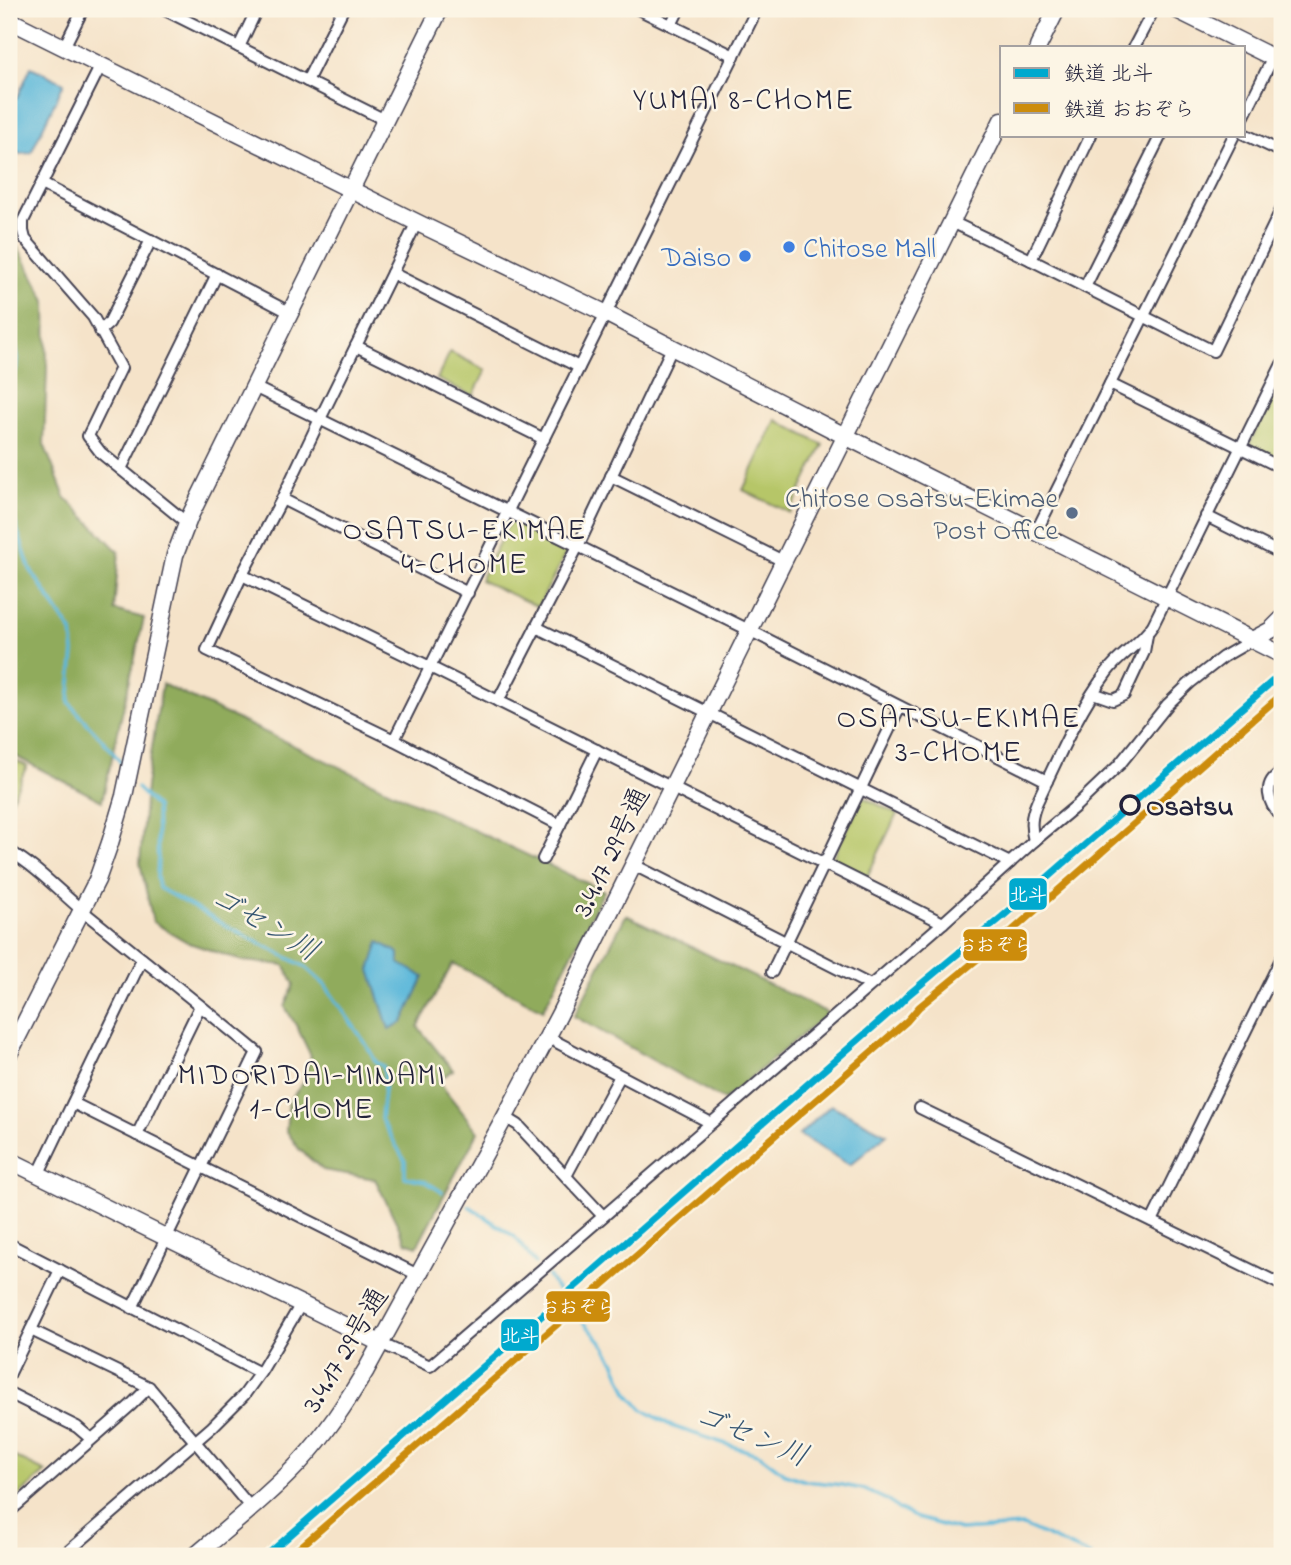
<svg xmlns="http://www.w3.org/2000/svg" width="1291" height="1565" viewBox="0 0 1291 1565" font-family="'Indie Flower','Klee One',sans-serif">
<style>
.green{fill:#b6c668;stroke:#6c7452;stroke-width:2}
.forest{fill:#90ab5c;stroke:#59664c;stroke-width:2}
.water{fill:#5cb8da;stroke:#3f6d8a;stroke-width:2}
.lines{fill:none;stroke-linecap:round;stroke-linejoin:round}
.stream{stroke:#5cb8da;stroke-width:3.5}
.street-casing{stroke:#423f50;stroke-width:14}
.secondary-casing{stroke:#423f50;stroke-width:19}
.street{stroke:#fff;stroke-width:10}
.secondary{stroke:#fff;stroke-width:16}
.rail-1-casing{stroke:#fcf5e5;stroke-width:12}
.rail-2-casing{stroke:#fcf5e5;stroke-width:12}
.rail-1{stroke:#00a9ce;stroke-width:7}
.rail-2{stroke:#cc8c0c;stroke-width:7}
.shop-dot{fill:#3f7fe0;stroke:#fcf5e5;stroke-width:2.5}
.service-dot{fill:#5c6f8a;stroke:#fcf5e5;stroke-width:2.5}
.stop-dot{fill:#fcf5e5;stroke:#22223b;stroke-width:3.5}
.labels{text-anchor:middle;stroke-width:5;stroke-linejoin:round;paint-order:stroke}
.shop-label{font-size:28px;fill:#366cbe;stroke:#fcf5e5;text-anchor:start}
.service-label{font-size:28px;fill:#4e5e75;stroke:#fcf5e5;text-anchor:end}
.stop-label{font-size:28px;font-weight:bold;fill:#22223b;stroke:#fcf5e5;text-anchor:start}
.street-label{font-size:28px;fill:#22223b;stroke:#fcf5e5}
.neighbourhood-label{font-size:30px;letter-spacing:2px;fill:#22223b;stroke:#fcf5e5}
.water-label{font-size:30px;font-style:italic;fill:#365673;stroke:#fcf5e5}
.line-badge{stroke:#fcf5e5;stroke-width:2.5}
.badge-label{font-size:19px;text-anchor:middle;font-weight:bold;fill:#fff}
</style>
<rect width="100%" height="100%" fill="#fcf5e5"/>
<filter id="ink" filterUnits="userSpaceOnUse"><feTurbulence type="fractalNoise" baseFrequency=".0143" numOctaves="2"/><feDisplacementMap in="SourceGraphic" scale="14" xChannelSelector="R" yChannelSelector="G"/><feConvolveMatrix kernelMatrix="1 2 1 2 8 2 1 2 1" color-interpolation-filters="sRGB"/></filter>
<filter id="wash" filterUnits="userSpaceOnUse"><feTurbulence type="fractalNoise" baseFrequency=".00686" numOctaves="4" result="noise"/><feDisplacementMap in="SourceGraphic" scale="28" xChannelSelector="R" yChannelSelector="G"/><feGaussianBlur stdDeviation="1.57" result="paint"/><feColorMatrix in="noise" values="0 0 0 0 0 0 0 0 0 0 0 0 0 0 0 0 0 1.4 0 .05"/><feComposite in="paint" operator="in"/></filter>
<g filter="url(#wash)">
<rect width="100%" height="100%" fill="#f5e3c9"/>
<g class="green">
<polygon points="450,352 486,370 473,396 437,379"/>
<polygon points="1272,397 1282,402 1282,464 1248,447"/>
<polygon points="776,420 823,445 790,513 743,490"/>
<polygon points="510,521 567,551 538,607 480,580"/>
<polygon points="9,757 27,766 9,805"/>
<polygon points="863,797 897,814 867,877 832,859"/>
<polygon points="9,1454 46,1472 9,1504"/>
</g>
<g class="forest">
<polygon points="9,240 19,249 46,301 47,370 44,444 65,497 119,552 114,610 144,618 102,801 9,753 9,596 10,595 9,582"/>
<polygon points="162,684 604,891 543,1010 453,963 418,1027 453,1070 438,1081 478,1132 417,1246 406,1242 375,1179 323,1170 299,1149 286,1130 289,1101 303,1083 311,1056 297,1027 285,1007 294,984 284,965 243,961 189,943 153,922 140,863 146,786"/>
<polygon points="626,915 828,1013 724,1100 574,1016"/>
</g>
<g class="water">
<polygon points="31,67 64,83 31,153 18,154 9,136 9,96 17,98"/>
<polygon points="379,942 399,953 399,963 424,977 403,1022 389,1029 370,970"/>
<polygon points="831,1105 887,1134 850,1165 799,1135"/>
</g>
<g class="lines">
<g class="stream">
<polyline points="9,319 17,355 16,369 9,386"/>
<path d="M9 505 30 569 72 632 74 652 69 702C85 723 106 741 121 763"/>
<polyline points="137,788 156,807 158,860 157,877 159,888 232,929 304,966 325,985 366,1044 376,1062 383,1066 385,1080 381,1119 405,1161 405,1177 425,1181 442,1192"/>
<polyline points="469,1206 515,1237 535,1263"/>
<polyline points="548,1276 559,1292"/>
<polyline points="575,1312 604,1345 615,1363 627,1392 642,1409 671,1426 760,1455 785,1474 806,1481 842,1485 863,1489 889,1501 898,1509 917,1518 960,1530 1023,1526 1091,1556"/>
</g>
</g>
</g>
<g filter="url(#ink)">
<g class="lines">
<g class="street-casing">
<g id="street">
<polyline points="163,9 385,120"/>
<polyline points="638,9 734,56"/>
<polyline points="671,25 679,9"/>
<polyline points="64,47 83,9"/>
<polyline points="239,47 257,9"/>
<polyline points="1134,47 1154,9"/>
<polyline points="101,65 23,221 23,231 25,239 93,317 121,368 88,436 101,453 187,523"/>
<polyline points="307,81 343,9"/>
<polyline points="1244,116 1282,39"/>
<polyline points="1244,134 1282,152"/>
<polyline points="42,184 289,312"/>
<polyline points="417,222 320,419 282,499 242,575 207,650 394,740 560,825"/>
<polyline points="952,222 1031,260 1213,351 1282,208"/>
<polyline points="1031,260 1091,135"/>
<polyline points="392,273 579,367"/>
<polyline points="1085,287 1161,135"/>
<polyline points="100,331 109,323 151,240"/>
<polyline points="356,346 544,439"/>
<polyline points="1110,384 1282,468"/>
<polyline points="252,386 749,630 1047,781"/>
<polyline points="121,469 217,274"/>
<polyline points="611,476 783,561"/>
<polyline points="282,499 468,593"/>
<polyline points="1206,516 1282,554"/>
<polyline points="1036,532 1234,135"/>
<polyline points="242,575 430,667 943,923"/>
<polyline points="536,627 1010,863"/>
<polyline points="1093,693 1113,700 1124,695 1144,652 1147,635"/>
<polyline points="498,701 578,546 672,348"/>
<polyline points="394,740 757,9"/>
<path d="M1282 772C1262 783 1267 803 1282 817"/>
<path d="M1034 841C1030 826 1031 816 1037 802 1058 758 1078 711 1107 672 1120 654 1141 644 1153 625L1282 364"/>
<path d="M9 851C37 867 59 891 84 912 142 959 200 1005 257 1052L132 1308"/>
<polyline points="543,859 597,750"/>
<polyline points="632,864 870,985"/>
<polyline points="772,972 900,707"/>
<polyline points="547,1037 711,1123"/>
<polyline points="73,1103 418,1275"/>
<polyline points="920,1108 1282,1285"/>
<polyline points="505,1117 518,1125 603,1216"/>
<polyline points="137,1135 200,1006"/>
<polyline points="38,1175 142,959"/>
<polyline points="566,1176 620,1076"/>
<polyline points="1152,1221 1282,957"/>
<polyline points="9,1244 260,1373"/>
<polyline points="31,1330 149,1387 251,1508"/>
<polyline points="380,1343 430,1366 943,923 1034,841 1076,806 1119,765 1168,704 1191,682 1223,657 1254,639"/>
<polyline points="9,1375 60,1270"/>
<polyline points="9,1393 77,1427 91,1439"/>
<polyline points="9,1512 131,1405 149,1387"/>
<polyline points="63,1556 212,1427 244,1395 262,1370 301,1304"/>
</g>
</g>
<g class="secondary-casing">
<g id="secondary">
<polyline points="1175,9 1282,62"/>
<polyline points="9,20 422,225 605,313 845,436 1282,655"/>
<polyline points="1038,47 1057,9"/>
<polyline points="1254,639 1271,630 1282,619"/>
<polyline points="9,1054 97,880 110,843 124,796 175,555 190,516 440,9"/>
<polyline points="9,1160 380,1343"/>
<path d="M195 1556C230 1526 268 1496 300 1462 326 1434 346 1403 366 1370L505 1117 559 1015 1002 120"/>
</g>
</g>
<use href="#street" class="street"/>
<use href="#secondary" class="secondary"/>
<g class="rail-1-casing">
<polyline id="rail-1" points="266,1556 895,1008 908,995 1002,917 1282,673"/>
</g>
<g class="rail-2-casing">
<polyline id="rail-2" points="290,1556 907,1021 919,1007 1013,930 1282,694"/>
</g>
<use href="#rail-1" class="rail-1"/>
<use href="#rail-2" class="rail-2"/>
</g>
</g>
<g class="shop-dot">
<circle cx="789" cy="247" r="7"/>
<circle cx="745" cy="256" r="7"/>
</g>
<circle class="service-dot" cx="1072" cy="513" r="7"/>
<circle class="stop-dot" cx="1130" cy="805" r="9"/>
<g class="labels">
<g class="shop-label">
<text x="803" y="257">Chitose Mall</text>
<text x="731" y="266" text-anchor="end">Daiso</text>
</g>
<g class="service-label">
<text x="1058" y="507">Chitose Osatsu-Ekimae<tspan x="1058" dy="32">Post Office</tspan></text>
</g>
<g class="stop-label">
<text x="1146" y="815">Osatsu</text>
</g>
<g class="street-label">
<text transform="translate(610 851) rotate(-64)" y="10">3.4.17 29号通</text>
<text transform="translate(344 1349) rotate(-59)" y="10">3.4.17 29号通</text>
</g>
<g class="neighbourhood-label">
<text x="744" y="109">YUMAI 8-CHOME</text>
<text x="465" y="539">OSATSU-EKIMAE<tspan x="465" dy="34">4-CHOME</tspan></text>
<text x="959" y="727">OSATSU-EKIMAE<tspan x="959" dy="34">3-CHOME</tspan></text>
<text x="312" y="1084">MIDORIDAI-MINAMI<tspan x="312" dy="34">1-CHOME</tspan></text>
</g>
<g class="water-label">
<text transform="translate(265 923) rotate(30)" y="10">ゴセン川</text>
<text transform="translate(752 1435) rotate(22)" y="10">ゴセン川</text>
</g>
</g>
<g class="line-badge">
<rect x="1008" y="877" width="40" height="34" rx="7" fill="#00a9ce"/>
<rect x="962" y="928" width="66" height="34" rx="7" fill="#cc8c0c"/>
<rect x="545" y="1290" width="66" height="33" rx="7" fill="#cc8c0c"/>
<rect x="500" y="1318" width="40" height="34" rx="7" fill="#00a9ce"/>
</g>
<g class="badge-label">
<text x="1028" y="901">北斗</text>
<text x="995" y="951">おおぞら</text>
<text x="578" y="1313">おおぞら</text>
<text x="520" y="1342">北斗</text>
</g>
<rect width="1291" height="1565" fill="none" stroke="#fcf5e5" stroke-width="35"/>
<rect x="1000" y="46" width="245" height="91" fill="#fcf5e5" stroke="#a5a1a1" stroke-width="2"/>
<rect x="1014" y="68" width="35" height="10" fill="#00a9ce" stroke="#a5a1a1" stroke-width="2"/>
<text x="1064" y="80" font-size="21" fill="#22223b">鉄道 北斗</text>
<rect x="1014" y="103" width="35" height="10" fill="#cc8c0c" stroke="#a5a1a1" stroke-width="2"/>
<text x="1064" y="116" font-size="21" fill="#22223b">鉄道 おおぞら</text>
</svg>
